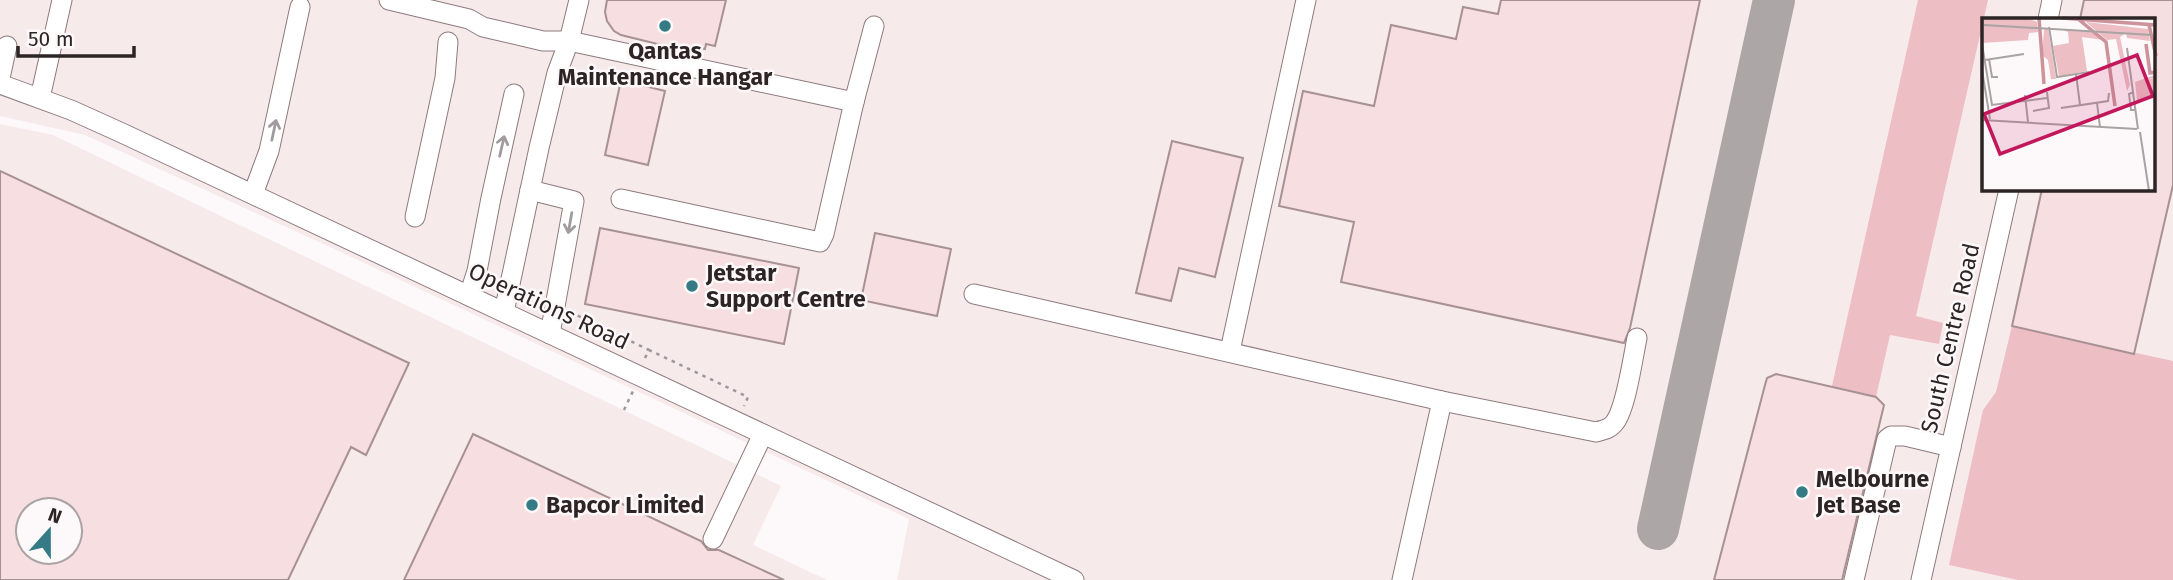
<svg xmlns="http://www.w3.org/2000/svg" width="2173" height="580" viewBox="0 0 2173 580" font-family="'Fira Sans',sans-serif">
<style>
.built{fill:#f7eaeb;fill-rule:evenodd}
.green{fill:#edbec3}
.lines{fill:none;stroke-linecap:round;stroke-linejoin:round}
.taxiway{stroke:#aca6a7;stroke-width:42}
.building{fill:#f7dee0;stroke:#a79193;stroke-width:2;fill-rule:evenodd}
.minor-casing{stroke:#8f7a7c;stroke-width:21}
.path{stroke:#9f9899;stroke-width:2.5;stroke-dasharray:3.5 5;stroke-linecap:butt}
.minor{stroke:#fff;stroke-width:19}
.oneway{stroke:#a09c9d}
.poi-dot{fill:#347b85;stroke:#fdf8f9;stroke-width:2.5}
.labels{text-anchor:middle;stroke-width:5;stroke-linejoin:round;paint-order:stroke}
.poi-label{font-size:23px;font-weight:bold;fill:#2d2425;stroke:#fdf8f9;text-anchor:start}
.street-label{font-size:23px;fill:#2d2425;stroke:#fdf8f9}
.inset-river{fill:none;stroke:#cc939a;stroke-width:3.5}
.inset-road{fill:none;stroke:#aaa3a4;stroke-width:2}
.view{fill:#c2185b;fill-opacity:0.15;stroke:#c2185b;stroke-width:3.5}
.inset-edge{fill:none;stroke:#2d2425;stroke-width:3.5}
</style>
<rect width="100%" height="100%" fill="#fdf8f9"/>
<g class="built">
<path d="M0 0H2173V580H897L909 519 343 253 85 135 0 116ZM1984 19H2154V189H1984Z"/>
<path d="M0 124 53 135 781 486 753 545 827 580H0ZM28 510H70V552H28Z"/>
</g>
<g class="green">
<polygon points="1918,0 1988,0 1916,316 1943,323 1939,344 1890,335 1876,397 1832,386"/>
<polygon points="2012,326 2173,361 2173,580 2018,580 1949,565 1983,410 1996,392"/>
</g>
<g class="lines">
<polyline class="taxiway" points="1658,529 1774,0"/>
</g>
<g class="building">
<polygon points="607,0 726,0 715,46 706,44 705,49 695,47 694,53 621,35 614,31 607,21 605,12"/>
<polygon points="1501,0 1700,0 1630,328 1624,343 1341,282 1354,222 1279,206 1303,91 1374,106 1391,25 1456,39 1463,7 1498,14"/>
<polygon points="2084,0 2173,0 2173,185 2134,354 2012,326 2042,189 2154,189 2154,19 2080,19"/>
<polygon points="621,80 665,91 648,165 605,155"/>
<polygon points="1172,141 1243,158 1215,277 1179,268 1171,301 1136,293"/>
<path d="M0 171 409 363 366 455 351 447 288 580H0ZM28 510H70V552H28Z"/>
<polygon points="600,228 799,268 784,344 585,304"/>
<polygon points="875,233 951,249 937,316 861,300"/>
<polygon points="1776,374 1876,397 1884,405 1842,580 1714,580 1765,385 1767,378"/>
<polygon points="473,434 701,541 708,550 719,550 784,580 404,580"/>
</g>
<g class="lines">
<g class="minor-casing">
<g id="minor">
<polyline points="389,0 469,19 483,27 543,41 569,41 854,102"/>
<polyline points="2048,19 2052,0"/>
<polyline points="0,78 7,46"/>
<polyline points="0,84 71,110 122,133 1074,580"/>
<polyline points="40,98 62,0"/>
<polyline points="530,190 574,201 550,334"/>
<polyline points="253,194 269,151 300,7"/>
<polyline points="621,199 820,242 824,234 854,102 874,26"/>
<polyline points="415,217 445,78 448,42"/>
<path d="M974 294 1442 401 1596 432C1604 430 1610 429 1615 422 1626 408 1633 357 1637 338"/>
<polyline points="469,296 477,271 491,198 514,94"/>
<polyline points="504,312 539,148 557,73 569,41 579,0"/>
<polyline points="1230,351 1306,0"/>
<polyline points="713,539 763,434"/>
<polyline points="1402,580 1442,401"/>
<polyline points="1854,580 1887,439 1891,436 1905,436 1951,447"/>
<polyline points="1921,580 2009,189"/>
</g>
</g>
<g class="path">
<polyline points="570,312 649,350"/>
<polyline points="645,358 649,350 748,397 744,406"/>
<polyline points="624,410 633,391"/>
</g>
<use href="#minor" class="minor"/>
</g>
<defs><path id="oneway-shaft" d="M-6 0H5M1.5-3L5.5 0L1.5 3" fill="none" stroke-width="1.6" stroke-linecap="round" stroke-linejoin="round" transform="scale(1.75)"/></defs>
<g class="oneway">
<use href="#oneway-shaft" transform="translate(274 130) rotate(-78)"/>
<use href="#oneway-shaft" transform="translate(502 146) rotate(-77)"/>
<use href="#oneway-shaft" transform="translate(570 223) rotate(100)"/>
</g>
<g class="poi-dot">
<circle cx="665" cy="26" r="7"/>
<circle cx="692" cy="286" r="7"/>
<circle cx="1802" cy="492" r="7"/>
<circle cx="532" cy="505" r="7"/>
</g>
<g class="labels">
<g class="poi-label">
<text x="665" y="59" text-anchor="middle">Qantas<tspan x="665" dy="26">Maintenance Hangar</tspan></text>
<text x="706" y="281">Jetstar<tspan x="706" dy="26">Support Centre</tspan></text>
<text x="1816" y="487">Melbourne<tspan x="1816" dy="26">Jet Base</tspan></text>
<text x="546" y="513">Bapcor Limited</text>
</g>
<g class="street-label">
<text transform="translate(549 306) rotate(25)" y="8">Operations Road</text>
<text transform="translate(1950 338) rotate(-77)" y="8">South Centre Road</text>
</g>
</g>
<g transform="translate(1982 18)">
<rect width="173" height="173" fill="#fdf8f9"/>
<path d="M0 0H45L55 4 56 14 47 15 46 22 0 25ZM104 4 166 11 168 23 145 20 144 15 138 19 148 67 145 73 134 21 125 22ZM66 10 74 61H69L66 42 60 37 62 12ZM79 11 110 13 121 22 100 19 105 53 77 58 71 28 87 25 86 14ZM173 57V80L155 83 153 64Z" fill="#edbec3"/>
<path class="inset-river" d="M57 0 62 66M80 0 174 7M96 1 124 24 133 88M167 7 174 38M164 26 168 55 174 54"/>
<path class="inset-road" d="M2 7 170 17M67 9 75 59 107 54M0 26 10 87 65 80M145 30 156 111M7 41 10 59H16M3 42 42 36M0 52 8 101M94 56 98 87M152 74 147 76 149 92H154M43 77 46 104M115 85 118 109M79 90 126 83 127 75M51 93 67 90 65 74M0 102 155 111M158 114 167 173"/>
<path class="view" d="M155 37 171 78 18 136 2 96Z"/>
<rect width="173" height="173" class="inset-edge"/>
</g>
<g transform="translate(49 531) rotate(21)"><circle r="33" fill="#fdf8f9" stroke="#aaa3a4" stroke-width="2"/>
<path d="M0-5L12 26L0 18L-12 26Z" fill="#347b85"/>
<text y="-10" font-size="19" font-weight="bold" text-anchor="middle" fill="#2d2425">N</text>
</g>
<path d="M18 46v10h116v-10" fill="none" stroke="#2d2425" stroke-width="3.5"/>
<text x="28" y="46" font-size="21" fill="#2d2425" stroke="#fdf8f9" stroke-width="5" paint-order="stroke">50 m</text>
</svg>
